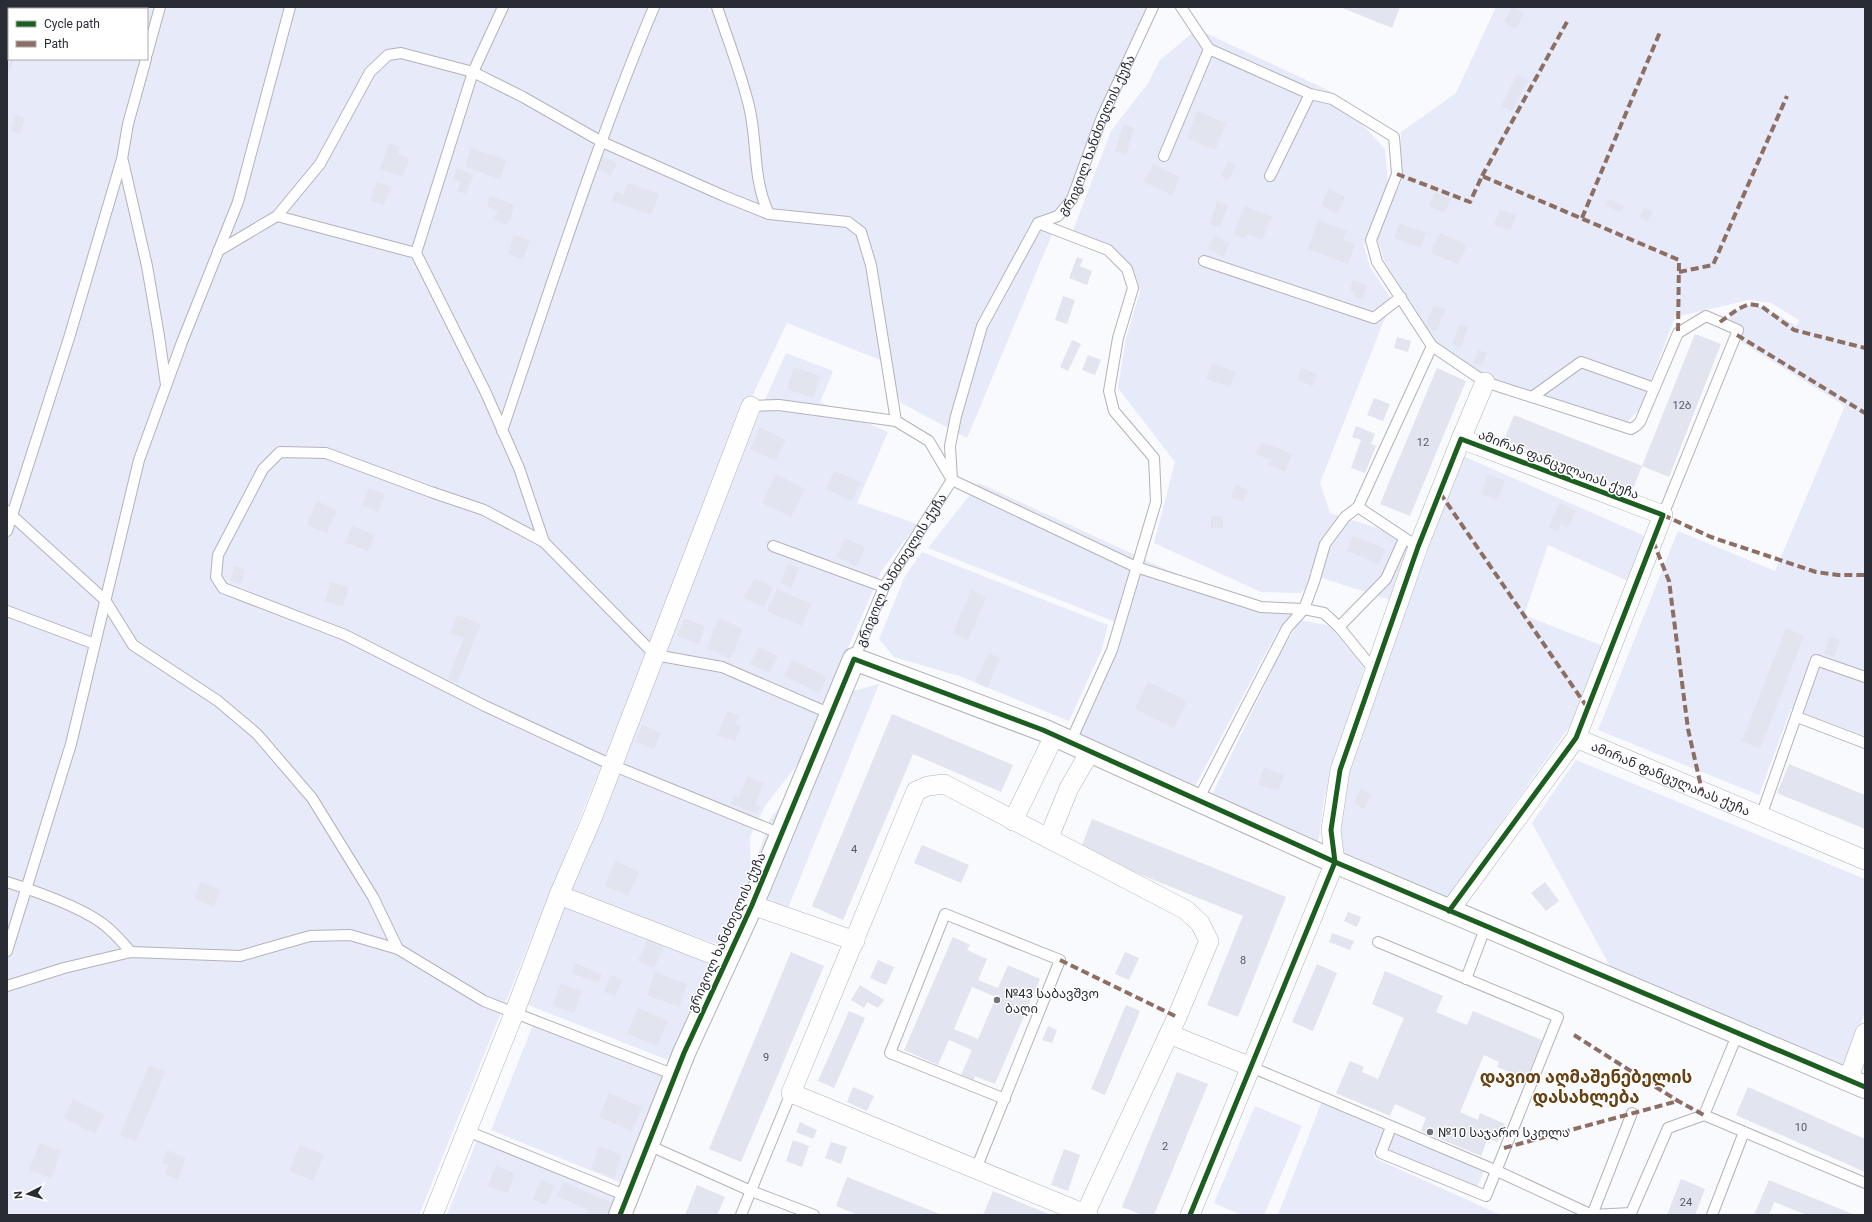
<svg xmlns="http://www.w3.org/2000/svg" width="1872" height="1222" viewBox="0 0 1872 1222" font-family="Roboto,'Noto Sans Georgian',sans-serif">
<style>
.green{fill:#e7eaf9;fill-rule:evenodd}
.building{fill:#e2e4ef;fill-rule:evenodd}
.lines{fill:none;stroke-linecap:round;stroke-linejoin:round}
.lane-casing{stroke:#b2b3b9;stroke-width:12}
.street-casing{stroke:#b2b3b9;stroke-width:20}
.secondary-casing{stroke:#b2b3b9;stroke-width:24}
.lane{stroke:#fefeff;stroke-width:10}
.street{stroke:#fefeff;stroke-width:19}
.secondary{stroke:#fefeff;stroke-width:22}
.quiet{stroke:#8d6e63;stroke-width:4;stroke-dasharray:8 4;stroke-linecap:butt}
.cycleway-casing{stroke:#fff;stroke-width:8}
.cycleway{stroke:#1b5e20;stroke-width:5}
.poi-dot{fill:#72737b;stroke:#fff;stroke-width:1.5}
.labels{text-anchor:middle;stroke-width:3;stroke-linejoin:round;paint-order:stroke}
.number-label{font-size:11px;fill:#575964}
.street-label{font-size:13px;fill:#292b35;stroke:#fff}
.poi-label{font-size:13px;fill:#292b35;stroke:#fff;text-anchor:start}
.district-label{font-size:17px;font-weight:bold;fill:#674112;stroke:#fff}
</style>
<rect width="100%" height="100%" fill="#f9fafd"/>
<g class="green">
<path d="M7 7H1147L967 438 901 403 880 360 787 323 746 409 419 1215H7ZM9 9H147V59H9Z"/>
<path d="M1496 7H1865V736L1791 709 1759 795 1598 730 1678 531 1775 571 1845 406 1738 340 1726 322C1730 318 1734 311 1739 309 1759 297 1779 318 1797 326L1799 320 1771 303 1749 300 1675 317 1640 409 1627 422 1486 378 1465 364 1429 337 1384 260 1377 237 1401 182V132L1456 93Z"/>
<polygon points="1197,29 1332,92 1385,149 1388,184 1364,246 1370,267 1392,300 1320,483 1330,513 1412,539 1393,601 1316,576 1301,593 1261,592 1154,543 1175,462 1118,388 1126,338 1140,291 1135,274 1117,255 1072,233 1111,131 1149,82 1159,61"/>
<polygon points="786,353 833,371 820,402 888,432 857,503 917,524 882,570 820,711 814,743 765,806 750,837 751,893 725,947 661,925 564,901 751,431"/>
<polygon points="1463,456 1647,537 1630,582 1548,545 1524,615 1603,646 1570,726 1446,899 1349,859 1336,843 1347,775 1368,711"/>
<polygon points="979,483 1254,610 1294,612 1278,630 1193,790 1077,737 1123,625 928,548"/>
<polygon points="922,552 1108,625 1102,649 1069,721 962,677 894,657 879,639 905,576"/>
<polygon points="1300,620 1330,626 1364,668 1324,799 1318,845 1210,799 1279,656"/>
<polygon points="879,684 788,908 764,900 758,856 770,819 820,755 842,694"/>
<polygon points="1576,760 1865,879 1865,1012 1844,1068 1611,968 1532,823"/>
<polygon points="561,903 643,938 713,958 673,1062 528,1005"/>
<polygon points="533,1025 669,1073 624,1184 491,1130"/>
<polygon points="1322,1101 1385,1131 1374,1158 1501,1215 1278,1215"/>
<polygon points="1255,1106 1302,1126 1264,1215 1241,1215 1214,1203"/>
<polygon points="1395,1132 1485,1168 1476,1190 1386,1153"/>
<polygon points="477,1140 619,1197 612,1215 447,1215"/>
</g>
<g class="building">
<polygon points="1340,7 1400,7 1392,28"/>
<polygon points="1512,7 1524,13 1516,29 1504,22"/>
<polygon points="9,44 9,59 14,59 7,77 7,49"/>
<polygon points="1517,74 1528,80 1512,111 1501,106"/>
<polygon points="1197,111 1226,123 1215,150 1187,138"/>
<polygon points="15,115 25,118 20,134 11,131"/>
<polygon points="1123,125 1134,128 1126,155 1115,151"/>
<polygon points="389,143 400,147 397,154 409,158 403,177 380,169"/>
<polygon points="471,148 506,160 500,179 465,167"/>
<polygon points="602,156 617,163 611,176 595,168"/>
<polygon points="1228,161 1236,165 1229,180 1221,176"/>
<polygon points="1153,164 1180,177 1172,195 1144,182"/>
<polygon points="457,168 474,175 466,194 457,191 461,182 453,179"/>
<polygon points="377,182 391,187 384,205 370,200"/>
<polygon points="628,183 659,194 651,215 612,201 615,191 624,194"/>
<polygon points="1329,189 1345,197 1337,214 1321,205"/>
<polygon points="1435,192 1451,199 1445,213 1429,206"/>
<polygon points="490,196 515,205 507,225 494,220 498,211 487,206"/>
<polygon points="1609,199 1624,206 1621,212 1606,206"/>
<polygon points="1217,201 1228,205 1220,227 1210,224"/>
<polygon points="1245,206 1272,217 1262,240 1247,234 1245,239 1233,234"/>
<polygon points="1644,208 1653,211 1648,222 1639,218"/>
<polygon points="1500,209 1516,215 1510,231 1494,225"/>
<polygon points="1318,220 1347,231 1343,240 1355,244 1348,264 1308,249"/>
<polygon points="1399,223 1426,233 1421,248 1394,238"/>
<polygon points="1440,233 1467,245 1458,264 1431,253"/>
<polygon points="514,235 530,240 523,259 508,254"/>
<polygon points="1214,236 1230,243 1224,257 1208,249"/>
<polygon points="1077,257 1083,259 1080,266 1092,271 1087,285 1069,278"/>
<polygon points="1353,280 1367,285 1363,299 1353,296 1355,292 1350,290"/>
<polygon points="1063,296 1075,300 1067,324 1055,320"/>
<polygon points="1434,305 1446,309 1436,332 1425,327"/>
<polygon points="1459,324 1468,327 1461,348 1452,345"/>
<polygon points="1695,334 1721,344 1669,477 1642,466"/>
<polygon points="1397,337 1411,341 1408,352 1394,348"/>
<polygon points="1072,340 1081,344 1068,371 1060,367"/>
<polygon points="1478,350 1487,353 1482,366 1473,363"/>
<polygon points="1088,355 1101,360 1095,375 1082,370"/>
<polygon points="1212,363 1236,372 1230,387 1206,379"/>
<polygon points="794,367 820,376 813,398 787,389"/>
<polygon points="1301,368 1317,374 1313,386 1297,380"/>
<polygon points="1437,368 1466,381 1410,516 1380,504"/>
<polygon points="1374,398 1390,404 1383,421 1367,415"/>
<polygon points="1514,415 1642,466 1632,491 1504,440"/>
<polygon points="1356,426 1375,434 1371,444 1376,446 1365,473 1351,468 1361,440 1352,437"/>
<polygon points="760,427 786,440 776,461 750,449"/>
<polygon points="1261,442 1292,454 1285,472 1268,464 1270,460 1256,454"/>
<polygon points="834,471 861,482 852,501 826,489"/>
<polygon points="776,474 805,489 791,517 762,503"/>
<polygon points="1488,474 1505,480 1498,500 1481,494"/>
<polygon points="1236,485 1248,490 1243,502 1231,497"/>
<polygon points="369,488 385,494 378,512 362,506"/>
<polygon points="317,501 337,510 327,533 307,525"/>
<polygon points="1560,503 1576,511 1568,528 1561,524 1557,532 1549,527"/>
<rect x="1211" y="516" width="12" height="12"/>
<polygon points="352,526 375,535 368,551 346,543"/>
<polygon points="1353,536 1385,549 1379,564 1347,551"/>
<polygon points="845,538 865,547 857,566 837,557"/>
<polygon points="788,564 799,568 791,588 780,583"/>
<polygon points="235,566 245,570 241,584 230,580"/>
<polygon points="754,578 773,587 764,607 744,598"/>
<polygon points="331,582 349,587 343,607 325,601"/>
<polygon points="777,589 811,604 802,626 767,611"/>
<polygon points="971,590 986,597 968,640 953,633"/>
<polygon points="457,615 481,624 457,683 448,679 464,638 450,633"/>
<polygon points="684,618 705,626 699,644 677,636"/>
<polygon points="719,618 743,629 730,659 707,648"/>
<polygon points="1786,628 1804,636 1760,749 1742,741"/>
<polygon points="1829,637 1840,640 1834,657 1824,654"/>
<polygon points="758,647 778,656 770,673 750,664"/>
<polygon points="989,653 1000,658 987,688 975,682"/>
<polygon points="792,660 827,677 819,693 785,676"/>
<polygon points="1148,682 1187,701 1174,728 1135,709"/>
<polygon points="727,711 739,715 735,724 741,726 735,741 718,735"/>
<polygon points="892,714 1013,765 1001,792 913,754 843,920 812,906"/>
<polygon points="642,725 661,733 654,749 635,741"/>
<polygon points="1789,764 1865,795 1865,829 1777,793"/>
<polygon points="1264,767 1284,775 1278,791 1258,784"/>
<polygon points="747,777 763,783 755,805 760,807 758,814 731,804 734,796 739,798"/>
<polygon points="1361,789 1371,795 1364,809 1354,803"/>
<polygon points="1092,819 1286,897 1238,1017 1207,1005 1243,916 1080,850"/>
<polygon points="922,845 969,865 961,883 914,863"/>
<polygon points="615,861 639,872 628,896 605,886"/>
<polygon points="201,882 221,890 213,907 194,898"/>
<polygon points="1545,882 1559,901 1546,911 1531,893"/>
<polygon points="1348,912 1361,917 1357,927 1344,921"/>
<polygon points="1332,933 1354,941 1350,950 1329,942"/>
<path d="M953 937 970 945 967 950 987 959 978 980 998 988 1008 965 1040 979 995 1084 975 1076 974 1080 961 1075 972 1050 949 1040 938 1065 904 1050ZM972 987 996 997 978 1039 954 1029Z"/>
<polygon points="648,939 664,946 654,968 638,961"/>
<polygon points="791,952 824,966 741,1162 709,1149"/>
<polygon points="1125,952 1139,958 1129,980 1115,974"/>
<polygon points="878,960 894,967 886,985 870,978"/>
<polygon points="575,963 602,974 598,983 572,973"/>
<polygon points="1317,964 1337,973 1313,1031 1292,1022"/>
<polygon points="1385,971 1443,996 1436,1012 1467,1025 1473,1011 1542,1040 1526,1079 1497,1067 1499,1062 1484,1055 1460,1112 1478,1120 1480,1113 1505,1124 1497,1142 1488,1138 1481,1156 1421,1131 1426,1118 1395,1104 1390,1116 1336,1093 1350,1061 1364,1067 1362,1072 1378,1079 1404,1018 1372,1004"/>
<polygon points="655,972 687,984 679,1007 647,995"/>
<polygon points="611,975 622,980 615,996 604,992"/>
<polygon points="561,984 582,991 574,1013 553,1005"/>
<polygon points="860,985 884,1000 878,1008 867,1002 864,1008 851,1000"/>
<polygon points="1126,1005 1140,1011 1105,1095 1091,1089"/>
<polygon points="638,1008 668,1021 657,1046 627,1033"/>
<polygon points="849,1011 865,1018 834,1088 818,1081"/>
<polygon points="1048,1026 1057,1030 1052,1043 1042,1040"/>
<polygon points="149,1065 165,1072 136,1142 120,1135"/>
<polygon points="1177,1072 1208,1084 1154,1215 1142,1215 1122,1207"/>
<polygon points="853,1087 874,1096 867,1111 847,1102"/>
<polygon points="1748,1087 1865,1139 1865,1172 1736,1115"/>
<polygon points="609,1093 642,1107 632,1131 599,1117"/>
<polygon points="73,1099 105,1115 95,1134 64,1118"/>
<polygon points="800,1122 817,1130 813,1139 796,1132"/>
<polygon points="793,1140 809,1146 802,1167 786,1161"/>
<polygon points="831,1142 847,1147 841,1164 825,1158"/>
<polygon points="40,1143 61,1151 51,1178 29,1170"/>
<polygon points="300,1145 324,1155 313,1181 289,1171"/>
<polygon points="599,1146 622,1155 614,1178 591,1169"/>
<polygon points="1064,1149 1080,1155 1068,1191 1051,1185"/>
<polygon points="167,1150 186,1158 178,1179 165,1174 169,1165 162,1163"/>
<polygon points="496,1166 515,1173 508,1193 488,1186"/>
<polygon points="847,1177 942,1215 858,1215 836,1206"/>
<polygon points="1681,1179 1705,1189 1695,1215 1667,1215"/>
<polygon points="541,1180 554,1186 546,1205 533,1199"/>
<polygon points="1769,1180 1855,1215 1807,1215 1774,1202 1769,1215 1754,1215"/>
<polygon points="563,1182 616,1204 611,1215 586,1215 588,1210 557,1196"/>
<polygon points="697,1185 725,1197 717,1215 685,1215"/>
<polygon points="993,1191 1051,1215 983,1215"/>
</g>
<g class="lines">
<g class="lane-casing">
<g id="lane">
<polyline points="503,7 473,72 416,253 486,393 519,468 544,542"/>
<path d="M717 7C728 40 741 73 749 106 758 143 752 178 769 214L848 222 861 232 871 265 896 421"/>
<polyline points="1181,7 1209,49 1310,94 1332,99 1394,137 1397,174 1371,240 1377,262 1432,346 1485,382 1631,429 1636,426 1640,422 1678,333 1706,316 1738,330 1663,515"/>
<polyline points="147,54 160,7"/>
<polyline points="1164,156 1209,49"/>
<polyline points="123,161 147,266 159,336 166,385"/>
<polyline points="1270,176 1310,94"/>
<polyline points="277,216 416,253"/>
<polyline points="1038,223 1108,250 1127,269 1133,288 1118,338 1109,391 1114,411 1154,458 1156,502 1112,650 1070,743"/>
<polyline points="218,251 277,216 320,164 370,72 388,55 401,53 473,72 523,97 602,142 724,196 769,214"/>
<polyline points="1204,261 1374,318 1401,297"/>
<polyline points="1532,397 1581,362 1654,388"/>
<polyline points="751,406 779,405 896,421 929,441 952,480 1136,567 1261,607 1304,609 1324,613 1339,627 1374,670"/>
<path d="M502 431C550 289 596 145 654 7"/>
<polyline points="7,511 105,600 133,645 218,701 257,734 312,798 373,897 398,949"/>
<polyline points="7,531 69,338 122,159 128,124 146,59"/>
<polyline points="773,546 884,587"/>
<polyline points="1418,547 1358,507 1432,346"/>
<polyline points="7,611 95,644"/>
<polyline points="1339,627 1386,579 1404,539"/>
<path id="s1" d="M854 659 884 587 952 480 950 446 956 416 982 326 1038 223 1058 216 1072 199 1102 117 1153 7"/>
<polyline points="1797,717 1865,743"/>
<polyline points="1198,800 1287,628 1304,609 1314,582 1325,544 1345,517 1358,507"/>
<polyline points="1761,816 1816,660 1865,677"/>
<polyline points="781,834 612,765 485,706 345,635 223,588 216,577 218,555 263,469 280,452 326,453 431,492 484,510 544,542 655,655 722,667 831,714"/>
<path d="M7 882C35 891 86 908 108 928 116 935 124 944 131 952"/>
<polyline points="1378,942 1558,1017 1486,1196 1381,1153 1391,1127"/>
<polyline points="7,951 71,744 139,460 182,342 238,202 290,7"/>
<polyline points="1466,979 1486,926"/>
<polyline points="7,986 64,968 131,952 240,956 310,936 350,935 398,949 484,1001 675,1075"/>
<polyline points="1251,1067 1495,1170 1592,1215 1631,1213 1668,1128 1704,1115 1865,1183"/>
<polyline points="1704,1115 1738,1033"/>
<polyline points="467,1131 627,1196"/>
<polyline points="648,1145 751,1191 814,1215"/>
<polyline points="976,1169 1060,960 945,914 890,1053 1005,1099"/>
<polyline points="741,1215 791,1093"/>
<polyline points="1592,1215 1632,1113"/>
<polyline points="1712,1215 1744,1132"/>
</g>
</g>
<g class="street-casing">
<g id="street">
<polyline points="1461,439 1485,382"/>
<path id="s2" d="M1576 738 1865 860"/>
<polyline points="1013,821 1054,736"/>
<polyline points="1049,837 1069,788 1090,752"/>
<polyline points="559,895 727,960"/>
<polyline points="752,905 855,941"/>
<polyline points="1169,1034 1251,1067"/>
<polyline points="1848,1080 1865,1033"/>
<polyline points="1085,1214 1177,1017 1209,941 1200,923 1186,910 944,784 928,786 916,791 791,1093 1085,1214 1088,1215"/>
<polyline points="433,1215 515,1011 559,895 593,816 751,406"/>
<polyline points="1190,1215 1335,862 1331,830 1340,770 1418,547 1461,439 1663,515 1576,738 1449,911"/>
</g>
</g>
<g class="secondary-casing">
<polyline id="secondary" points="620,1215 684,1053 752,905 854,659 1043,730 1335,862 1865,1087"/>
</g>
<use href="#lane" class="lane"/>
<use href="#street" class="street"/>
<use href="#secondary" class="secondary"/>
<g class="quiet">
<polyline points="1397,174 1470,202 1482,176 1679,260 1678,333"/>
<polyline points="1482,176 1568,20"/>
<polyline points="1582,218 1660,32"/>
<polyline points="1679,272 1713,265 1787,96"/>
<polyline points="1720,322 1738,309 1749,304 1761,306 1794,330 1865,348"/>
<polyline points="1737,335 1865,413"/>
<polyline points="1440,493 1589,710"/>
<polyline points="1663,515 1711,537 1816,572 1838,575 1865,575"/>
<polyline points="1653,541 1669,581 1688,729 1702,791"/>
<polyline points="1060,960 1177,1017"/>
<polyline points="1574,1035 1678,1101 1704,1115"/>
<polyline points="1504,1148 1678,1101"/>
</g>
<g class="cycleway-casing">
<g id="cycleway">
<polyline points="620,1215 684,1053 752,905 854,659 1043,730 1335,862 1865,1087"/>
<polyline points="1190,1215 1335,862 1331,830 1340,770 1418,547 1461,439 1663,515 1576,738 1449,911"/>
</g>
</g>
<use href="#cycleway" class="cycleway"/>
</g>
<g class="poi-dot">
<circle cx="997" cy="1000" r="4"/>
<circle cx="1430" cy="1132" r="4"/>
</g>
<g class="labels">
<g class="number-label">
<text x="1682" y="409">12ბ</text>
<text x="1423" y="446">12</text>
<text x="854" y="853">4</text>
<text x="1243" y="964">8</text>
<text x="766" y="1061">9</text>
<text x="1801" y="1131">10</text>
<text x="1165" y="1150">2</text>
<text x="1686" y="1206">24</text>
</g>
<g class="street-label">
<text dy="5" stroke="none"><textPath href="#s1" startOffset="592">გრიგოლ ხანძთელის ქუჩა</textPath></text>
<text transform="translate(1559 464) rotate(21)" y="5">ამირან ფანცულაიას ქუჩა</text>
<text dy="5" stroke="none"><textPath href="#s1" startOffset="101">გრიგოლ ხანძთელის ქუჩა</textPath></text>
<text dy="5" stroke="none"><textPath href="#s2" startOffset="103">ამირან ფანცულაიას ქუჩა</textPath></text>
<text transform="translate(726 932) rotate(-66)" y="5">გრიგოლ ხანძთელის ქუჩა</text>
</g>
<g class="poi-label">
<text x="1005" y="998">№43 საბავშვო<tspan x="1005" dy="15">ბაღი</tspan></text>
<text x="1438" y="1137">№10 საჯარო სკოლა</text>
</g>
<g class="district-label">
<text x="1586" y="1083">დავით აღმაშენებელის<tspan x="1586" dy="20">დასახლება</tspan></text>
</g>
</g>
<rect width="1872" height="1222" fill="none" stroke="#292b35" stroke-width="16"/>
<rect x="8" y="8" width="140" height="52" fill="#ffffff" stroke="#a9aaae"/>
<rect x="16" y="21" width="20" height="6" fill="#1b5e20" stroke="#a9aaae"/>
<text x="44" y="28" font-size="12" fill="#292b35">Cycle path</text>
<rect x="16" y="41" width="20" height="6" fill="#8d6e63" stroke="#a9aaae"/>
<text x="44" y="48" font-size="12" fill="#292b35">Path</text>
<g transform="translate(28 1194) rotate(264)" stroke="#ffffff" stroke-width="3" paint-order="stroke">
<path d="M0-3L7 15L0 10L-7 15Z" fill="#292b35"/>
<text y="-6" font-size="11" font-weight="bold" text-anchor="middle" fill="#292b35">N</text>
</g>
</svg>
